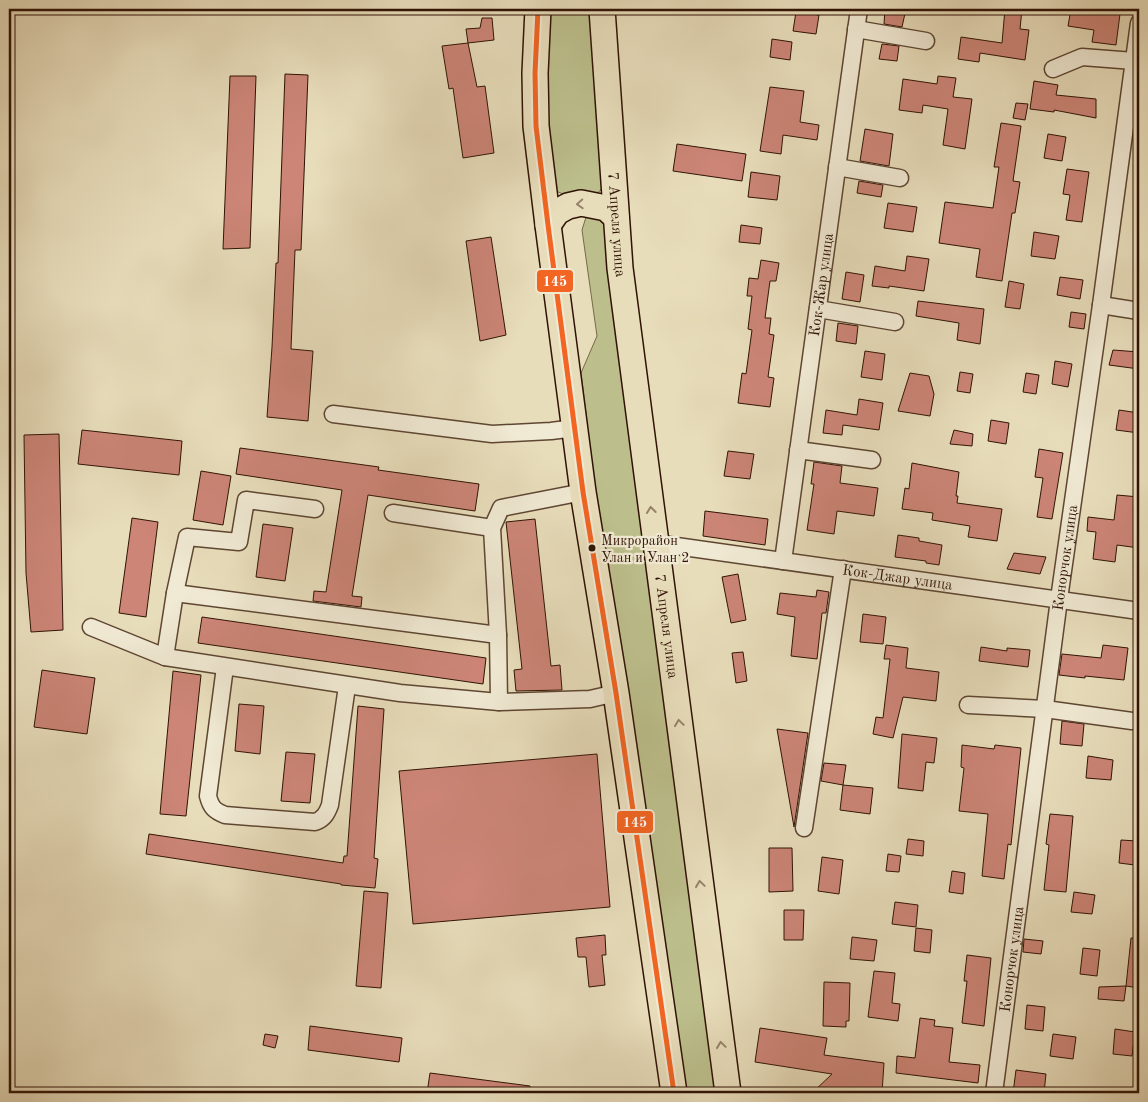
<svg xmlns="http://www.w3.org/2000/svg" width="1148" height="1102" viewBox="0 0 1148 1102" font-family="'Old Standard TT',serif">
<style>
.green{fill:#bcbf8c;stroke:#766948}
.building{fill:#cc8577;stroke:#301305}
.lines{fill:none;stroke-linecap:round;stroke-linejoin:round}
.street-casing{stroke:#5e4632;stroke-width:19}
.primary-casing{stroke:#301305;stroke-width:28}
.street{stroke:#f0e9d3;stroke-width:16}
.primary{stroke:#e8ddbb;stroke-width:25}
.bus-1-casing{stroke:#f0e9d3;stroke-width:9}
.bus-1{stroke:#f26522;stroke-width:5}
.oneway{stroke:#958269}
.bus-dot{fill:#301305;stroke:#f0e9d3;stroke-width:2}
.labels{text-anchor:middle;stroke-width:4.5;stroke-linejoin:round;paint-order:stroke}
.bus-label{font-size:14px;fill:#301305;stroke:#f0e9d3;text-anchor:start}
.street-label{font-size:15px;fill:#301305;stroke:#f0e9d3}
.line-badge{stroke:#f0e9d3;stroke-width:2}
.badge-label{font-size:14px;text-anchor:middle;font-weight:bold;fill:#fff}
</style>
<rect width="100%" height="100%" fill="#e8ddbb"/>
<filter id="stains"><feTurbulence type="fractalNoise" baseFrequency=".004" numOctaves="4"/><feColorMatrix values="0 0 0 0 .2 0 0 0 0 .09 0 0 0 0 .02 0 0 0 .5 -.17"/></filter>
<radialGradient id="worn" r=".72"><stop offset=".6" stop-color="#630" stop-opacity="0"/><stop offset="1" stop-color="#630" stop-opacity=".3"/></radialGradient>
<g class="green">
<polygon points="549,9 594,9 604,180 601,190 589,199 570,197 556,191 548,137 547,49"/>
<polygon points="595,213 604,221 716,1093 684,1093 599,523 581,373 597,336 582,230 586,217"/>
</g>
<g class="building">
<polygon points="885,9 906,9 902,27 884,24"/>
<polygon points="1005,9 1022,9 1020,29 1029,30 1025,60 980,53 979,62 958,59 961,37 1002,43"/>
<polygon points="1071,9 1091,9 1091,10 1120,14 1116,45 1092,42 1094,30 1068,26"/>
<polygon points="796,12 819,15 816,34 793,31"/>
<polygon points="482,18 492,18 494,40 468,43 466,29 480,28"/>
<polygon points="772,39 792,42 790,60 770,57"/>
<polygon points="468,43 477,87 485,86 494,153 463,158 453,88 449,89 442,46"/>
<polygon points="882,44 899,46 897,61 879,59"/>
<polygon points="285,74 308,75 301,250 295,250 291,349 313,351 308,421 267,417 272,347 276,263 278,263"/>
<polygon points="230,76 256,76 250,248 223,249"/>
<polygon points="938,76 956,78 953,97 972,99 965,149 943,145 948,109 923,105 922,113 899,110 903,79 937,84"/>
<polygon points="1034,81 1058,85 1056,95 1096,99 1096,118 1054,110 1054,112 1030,109"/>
<polygon points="770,87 804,91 800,122 819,125 817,140 783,135 781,154 760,151"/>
<polygon points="1016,103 1028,104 1025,120 1013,118"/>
<polygon points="1001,123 1021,126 1013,181 1020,182 1015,213 1012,213 1002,281 976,277 980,249 939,243 945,202 993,208 999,167 994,167"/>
<polygon points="865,129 893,134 889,166 860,161"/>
<polygon points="1048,134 1066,137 1062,161 1044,158"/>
<polygon points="677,144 746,154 742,181 673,171"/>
<polygon points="1067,169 1089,172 1082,222 1066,220 1070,195 1063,194"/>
<polygon points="751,172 780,176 777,200 748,197"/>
<polygon points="859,181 883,185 881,197 857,193"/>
<polygon points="888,203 917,207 913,232 884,228"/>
<polygon points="741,225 762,228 760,244 739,242"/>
<polygon points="1034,232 1059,236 1055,259 1031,256"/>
<polygon points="491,237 506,335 480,341 466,241"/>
<polygon points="907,256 929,259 924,291 889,286 889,288 872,286 875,266 905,271"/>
<polygon points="761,260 779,263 776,281 770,281 765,318 771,318 769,334 774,335 768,377 774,378 770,407 738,403 742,373 746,374 752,330 748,329 752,296 747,296 749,278 758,279"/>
<polygon points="846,272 864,275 860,302 842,299"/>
<polygon points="1060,277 1083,280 1080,299 1057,295"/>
<polygon points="1009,281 1024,284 1020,309 1005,307"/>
<polygon points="918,301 984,309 980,344 957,340 959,323 916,316"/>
<polygon points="1071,312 1086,314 1084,329 1069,327"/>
<polygon points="838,323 858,326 856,344 836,341"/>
<polygon points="1113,350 1139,352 1139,369 1109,365"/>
<polygon points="865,351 885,354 882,380 861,377"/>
<polygon points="1055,361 1072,364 1068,387 1052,384"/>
<polygon points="960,372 973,374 970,393 957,391"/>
<polygon points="910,373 929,376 934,394 930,416 898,411"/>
<polygon points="1026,373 1039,375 1036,394 1023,392"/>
<polygon points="859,399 883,403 879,430 843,425 842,435 823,433 826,410 857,415"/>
<polygon points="1119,410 1139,413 1139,433 1116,430"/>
<polygon points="991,420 1009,423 1006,444 988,441"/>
<polygon points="82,430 182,441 179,475 78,464"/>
<polygon points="954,430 973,434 972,446 950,444"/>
<polygon points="59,434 63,630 31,632 26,573 24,435"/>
<polygon points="240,448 379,467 378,470 479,484 475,511 368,495 352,596 362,597 361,607 313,601 314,591 326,592 342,490 236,474"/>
<polygon points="1039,449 1063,453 1052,519 1037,517 1043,478 1035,477"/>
<polygon points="728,451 754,454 750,479 724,476"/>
<polygon points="814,462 842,466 840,483 878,488 874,516 837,511 834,534 807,530 814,484 811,484"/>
<polygon points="912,463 959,472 956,496 958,496 957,503 1002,509 997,541 968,537 970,526 932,520 933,513 902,509 905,488 909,489"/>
<polygon points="201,471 231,476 223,525 193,520"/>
<polygon points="1117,495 1139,497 1137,530 1139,530 1139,548 1117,545 1115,562 1093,559 1096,532 1087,531 1088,517 1114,520"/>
<polygon points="705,511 768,519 765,545 703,536"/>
<polygon points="132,518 158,522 146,617 119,613"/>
<polygon points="535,519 551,666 560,665 562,690 516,691 514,670 522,669 506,522"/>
<polygon points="263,524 293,528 285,581 256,577"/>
<polygon points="898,535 919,538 919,541 942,545 939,565 926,563 926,561 895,557"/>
<polygon points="1014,553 1046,557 1040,574 1007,569"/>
<polygon points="738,574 746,620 731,623 722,577"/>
<polygon points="817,590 829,592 826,613 822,613 817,659 791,656 795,617 777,614 780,593 816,597"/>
<polygon points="863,614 886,617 883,644 860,642"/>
<polygon points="202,617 486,658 483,684 198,643"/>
<polygon points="886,645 908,648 906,668 939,672 936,701 903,697 893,738 873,734 876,717 883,718 890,659 884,659"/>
<polygon points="1103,645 1128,648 1124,680 1085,676 1085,678 1059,675 1062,654 1101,658"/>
<polygon points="981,647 1007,651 1007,648 1030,650 1028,667 979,661"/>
<polygon points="743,652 747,681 736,683 732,653"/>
<polygon points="42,670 95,678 87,734 34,727"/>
<polygon points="173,671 201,675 186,816 160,814"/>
<polygon points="239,704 264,706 260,754 235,751"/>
<polygon points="358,706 384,709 374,858 378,859 375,888 341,885 341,884 146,854 149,834 343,863 344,856 347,856"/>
<polygon points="1062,721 1084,724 1082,746 1060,744"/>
<polygon points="777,729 808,733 794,827"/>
<polygon points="902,734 937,738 934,763 926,762 923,791 898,788"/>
<polygon points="962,745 994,749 995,745 1021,748 1011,845 1008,844 1004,879 982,876 988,814 959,811 964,768 961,767"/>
<polygon points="286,752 315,754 310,803 281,801"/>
<polygon points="597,754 610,907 413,924 399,771"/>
<polygon points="1088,756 1113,760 1111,780 1086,778"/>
<polygon points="824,763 846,765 843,785 821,781"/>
<polygon points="843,785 873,788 870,814 840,810"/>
<polygon points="1050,814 1073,816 1066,892 1044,890 1049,845 1046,844"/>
<polygon points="908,839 924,841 923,856 906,854"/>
<polygon points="1121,840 1137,841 1135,865 1119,863"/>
<polygon points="769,848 792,848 793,891 769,892"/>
<polygon points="888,854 901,856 899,872 886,871"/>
<polygon points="822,857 843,860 839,894 818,891"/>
<polygon points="952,871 965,873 963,894 949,892"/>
<polygon points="364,891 388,893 381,988 356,986"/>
<polygon points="1074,892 1095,895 1092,914 1071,912"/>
<polygon points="895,902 918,905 916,927 892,924"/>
<polygon points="784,910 804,910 803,940 784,940"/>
<polygon points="916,928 932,930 930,953 914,951"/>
<polygon points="605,935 606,955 602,955 605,985 589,987 586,957 578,957 576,938"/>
<polygon points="852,937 877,940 874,961 850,959"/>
<polygon points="1131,938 1139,938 1139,988 1126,986"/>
<polygon points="1024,939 1043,941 1041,954 1023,952"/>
<polygon points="1083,948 1100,950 1097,976 1080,974"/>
<polygon points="967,955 991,958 984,1026 962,1023 967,981 964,981"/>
<polygon points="874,971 895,973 892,1003 900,1004 898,1021 868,1017"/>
<polygon points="824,982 850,983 849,1021 846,1021 846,1027 823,1026"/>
<polygon points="1126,986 1124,1001 1098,999 1099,987"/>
<polygon points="1027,1005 1045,1007 1043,1031 1025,1029"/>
<polygon points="920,1018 935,1020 934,1026 953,1028 949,1062 980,1065 978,1083 896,1073 897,1056 915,1058"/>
<polygon points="310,1026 402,1038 399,1062 308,1050"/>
<polygon points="760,1028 827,1038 824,1055 884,1063 882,1093 812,1093 832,1074 755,1062"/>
<polygon points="1115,1029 1135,1032 1132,1056 1113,1054"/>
<polygon points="265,1034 278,1036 275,1048 263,1045"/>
<polygon points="1053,1034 1076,1037 1073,1059 1050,1056"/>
<polygon points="1016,1070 1046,1074 1044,1093 1013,1093"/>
<polygon points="430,1073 530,1086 530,1093 427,1093"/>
</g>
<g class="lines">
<g class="street-casing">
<g id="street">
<polyline points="856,29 926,41"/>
<polyline points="1053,69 1082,57 1134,61"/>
<polyline points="837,167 900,178"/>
<polyline points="1101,305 1139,311"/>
<polyline points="818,309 895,322"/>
<polyline points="333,414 492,434 551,431 575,428"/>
<polyline points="798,450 872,460"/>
<polyline points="393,513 492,528"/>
<path id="s1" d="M655 543 1139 611"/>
<path id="s2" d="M783 561 859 9"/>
<polyline points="175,593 498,635"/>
<polyline points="91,627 165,657 400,693 499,702 590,699 616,693"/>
<polyline points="165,657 175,593 187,537 239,542 246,500 315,509"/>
<path d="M225 667 208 796C211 808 215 811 225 815L315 822C324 819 327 813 330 805L347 686"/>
<polyline points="499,702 498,635 492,528 501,508 583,492"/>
<polyline points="968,705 1045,709 1132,721"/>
<polyline points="804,828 843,569"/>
<path id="s3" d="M994 1093 1060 592 1101 305 1139 23"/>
</g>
</g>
<g class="primary-casing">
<g id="primary">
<polyline points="538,9 535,73 536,126 548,225 583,492 616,693 674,1093"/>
<path id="s4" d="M602 9 620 268 728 1093"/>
<polyline points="548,225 557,212 568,206 581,203 606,208 616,217"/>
</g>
</g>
<use href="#street" class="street"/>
<use href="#primary" class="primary"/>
<g class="bus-1-casing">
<polyline id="bus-1" points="538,9 535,73 536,126 548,225 583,492 616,693 674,1093"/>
</g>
<use href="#bus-1" class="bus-1"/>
</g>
<defs><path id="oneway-chevron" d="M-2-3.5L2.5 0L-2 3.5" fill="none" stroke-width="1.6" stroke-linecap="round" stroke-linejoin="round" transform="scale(1.25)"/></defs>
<g class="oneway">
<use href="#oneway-chevron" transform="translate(580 204) rotate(177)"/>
<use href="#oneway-chevron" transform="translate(651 510) rotate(-97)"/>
<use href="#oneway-chevron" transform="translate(679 723) rotate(-98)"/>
<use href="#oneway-chevron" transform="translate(700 884) rotate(-98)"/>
<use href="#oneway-chevron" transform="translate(721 1045) rotate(-98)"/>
</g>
<circle class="bus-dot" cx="592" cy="548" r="4.5"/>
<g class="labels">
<g class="bus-label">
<text x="601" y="545">Микрорайон<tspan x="601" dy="17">Улан и Улан 2</tspan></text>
</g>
<g class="street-label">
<text dy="5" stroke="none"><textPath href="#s4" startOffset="216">7 Апреля улица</textPath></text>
<text dy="5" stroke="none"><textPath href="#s2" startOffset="279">Кок-Жар улица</textPath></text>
<text dy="5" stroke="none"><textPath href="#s3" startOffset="540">Конорчок улица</textPath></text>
<text dy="5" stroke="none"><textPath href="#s1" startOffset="245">Кок-Джар улица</textPath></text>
<text dy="5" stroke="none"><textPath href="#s4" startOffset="621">7 Апреля улица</textPath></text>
<text dy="5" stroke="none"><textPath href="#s3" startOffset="135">Конорчок улица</textPath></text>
</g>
</g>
<g class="line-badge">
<rect x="536" y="269" width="38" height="24" rx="5" fill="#f26522"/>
<rect x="616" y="810" width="38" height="24" rx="5" fill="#f26522"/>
</g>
<g class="badge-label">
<text x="555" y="286">145</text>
<text x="635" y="827">145</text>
</g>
<rect width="1148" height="1102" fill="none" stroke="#e8ddbb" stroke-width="30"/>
<rect x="10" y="10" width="1128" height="1082" fill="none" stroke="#301305" stroke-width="2.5"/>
<rect x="15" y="15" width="1118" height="1072" fill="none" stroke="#301305"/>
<rect width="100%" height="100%" filter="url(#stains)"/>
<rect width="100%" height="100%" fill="url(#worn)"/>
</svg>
